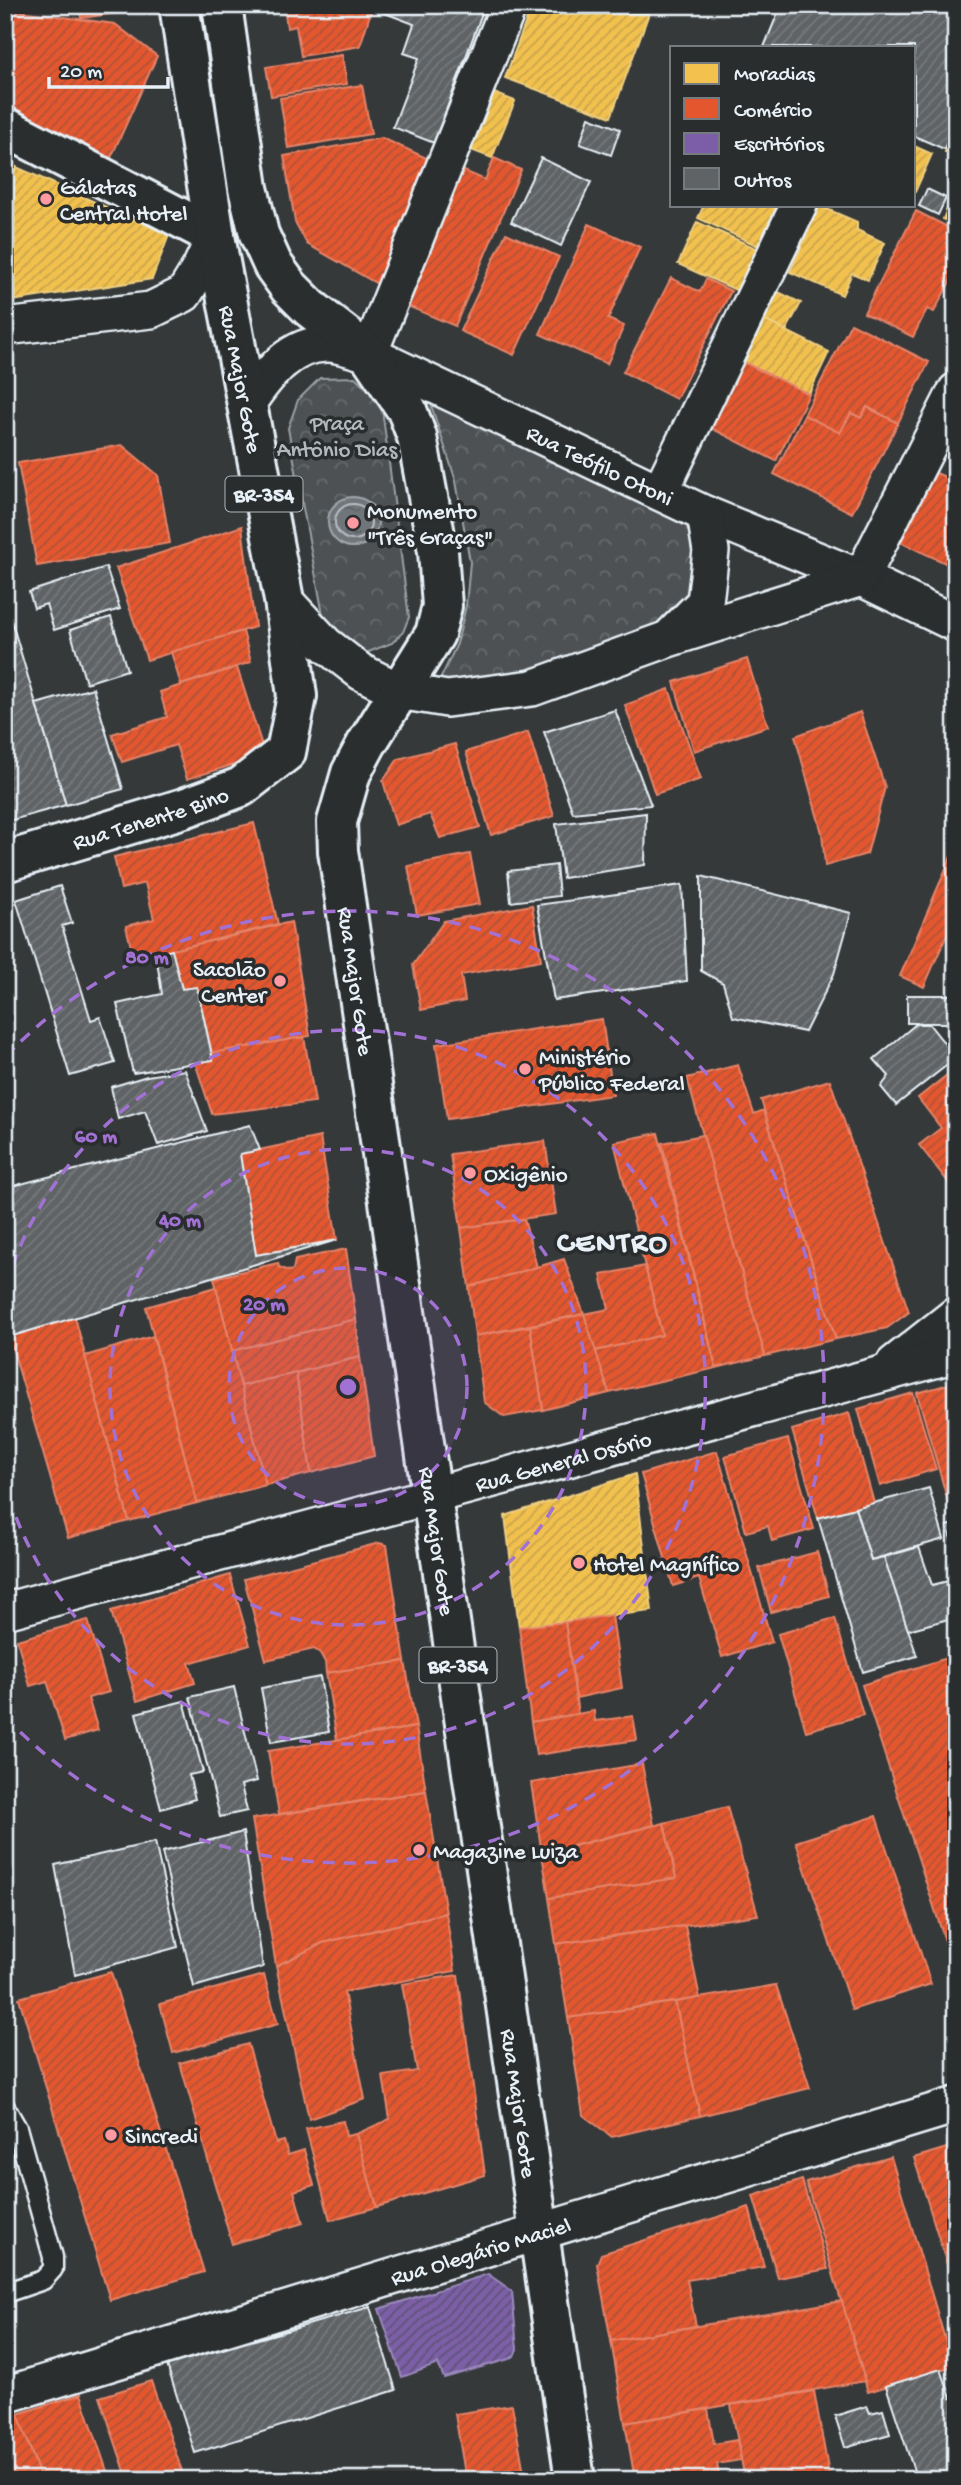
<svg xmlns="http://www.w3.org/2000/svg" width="961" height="2485" viewBox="0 0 961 2485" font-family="'Gochi Hand',sans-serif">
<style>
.park{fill:url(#park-crowns);stroke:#9aa1a5;stroke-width:2}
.water{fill:url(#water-ripples);stroke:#a0a7ac;stroke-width:2}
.homes{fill:url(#homes-hatch);stroke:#efcf81;stroke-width:2}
.shops{fill:url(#shops-hatch);stroke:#e5856b;stroke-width:2}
.offices{fill:url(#offices-hatch);stroke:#9c8abf;stroke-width:2}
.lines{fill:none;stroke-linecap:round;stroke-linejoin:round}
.shore{stroke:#b8bfc5;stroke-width:2}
.building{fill:url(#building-hatch);stroke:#e8f1f8;stroke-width:2}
.service-casing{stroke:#e8f1f8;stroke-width:23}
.minor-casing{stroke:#e8f1f8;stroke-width:40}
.tertiary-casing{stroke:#e8f1f8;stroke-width:44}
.primary-casing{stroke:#e8f1f8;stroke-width:44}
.service{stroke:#2a2d2e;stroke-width:18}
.minor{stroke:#2a2d2e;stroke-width:35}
.tertiary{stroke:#2a2d2e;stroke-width:38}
.primary{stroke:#2a2d2e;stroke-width:38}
.ring{fill:none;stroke:#a171d3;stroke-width:3.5;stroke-dasharray:12 9}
.poi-dot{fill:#ff9aa2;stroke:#2a2d2e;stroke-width:2.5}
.labels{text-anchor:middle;stroke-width:7;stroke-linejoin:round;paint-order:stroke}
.shield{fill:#2a2d2e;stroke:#afb6bb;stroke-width:2}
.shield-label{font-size:21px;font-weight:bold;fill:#e8f1f8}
.poi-label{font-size:23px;fill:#e8f1f8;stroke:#2a2d2e;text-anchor:start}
.street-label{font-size:23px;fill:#e8f1f8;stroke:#2a2d2e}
.park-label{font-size:23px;fill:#b2b9be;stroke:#2a2d2e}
.district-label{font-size:30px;font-weight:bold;letter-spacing:2px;fill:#e8f1f8;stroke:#2a2d2e}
.centre{fill:#a171d3;stroke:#2a2d2e;stroke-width:3.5}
.ring-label{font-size:21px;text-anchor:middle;font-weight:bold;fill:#a171d3;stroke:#2a2d2e;stroke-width:7;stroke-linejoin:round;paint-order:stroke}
</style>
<defs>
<pattern id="park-crowns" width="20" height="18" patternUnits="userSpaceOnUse" patternTransform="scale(1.75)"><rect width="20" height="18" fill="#4d5152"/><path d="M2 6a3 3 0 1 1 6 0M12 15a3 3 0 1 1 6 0" fill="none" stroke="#676a6c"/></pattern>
<pattern id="water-ripples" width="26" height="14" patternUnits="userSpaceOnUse" patternTransform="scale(1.75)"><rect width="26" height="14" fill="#707579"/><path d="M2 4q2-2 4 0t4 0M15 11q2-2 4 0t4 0" fill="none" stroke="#5b5e62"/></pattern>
<pattern id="homes-hatch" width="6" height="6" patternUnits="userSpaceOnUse" patternTransform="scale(1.75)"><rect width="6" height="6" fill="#f2c14e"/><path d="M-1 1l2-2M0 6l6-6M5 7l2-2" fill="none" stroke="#c7a34d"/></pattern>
<pattern id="shops-hatch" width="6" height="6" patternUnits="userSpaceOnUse" patternTransform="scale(1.75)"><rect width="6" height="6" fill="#e4572e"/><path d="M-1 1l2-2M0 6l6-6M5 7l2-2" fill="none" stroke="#ad5238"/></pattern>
<pattern id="offices-hatch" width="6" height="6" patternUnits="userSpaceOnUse" patternTransform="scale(1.75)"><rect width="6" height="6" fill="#7b5ea7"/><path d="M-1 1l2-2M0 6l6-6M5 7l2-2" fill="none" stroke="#5e5274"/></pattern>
<pattern id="building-hatch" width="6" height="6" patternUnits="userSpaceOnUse" patternTransform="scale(1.75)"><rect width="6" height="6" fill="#5f6365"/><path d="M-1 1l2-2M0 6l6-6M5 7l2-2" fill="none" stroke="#767a7c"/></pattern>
</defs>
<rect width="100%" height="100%" fill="#35393a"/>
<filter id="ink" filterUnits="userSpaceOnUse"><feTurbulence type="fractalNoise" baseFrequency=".0143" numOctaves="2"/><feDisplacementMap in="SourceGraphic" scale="14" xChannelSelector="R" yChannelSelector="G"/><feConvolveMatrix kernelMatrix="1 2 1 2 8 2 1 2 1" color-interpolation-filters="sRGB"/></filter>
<g filter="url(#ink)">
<g class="park">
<polygon points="355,377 381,401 409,617 403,632 392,643 366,653 351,649 324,620 288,428 298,400 320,378"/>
<polygon points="429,399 687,523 695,565 686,602 659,631 512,676 437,686 457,644 466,606 470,562 456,481"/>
</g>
<circle class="water" cx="353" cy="522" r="25"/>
<g class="homes">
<polygon points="532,5 652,5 611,117 505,78"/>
<polygon points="486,90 515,101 492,158 463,147"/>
<polygon points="956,129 956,157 945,152"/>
<polygon points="914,146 932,154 914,194"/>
<polygon points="5,162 169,235 152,279 5,302"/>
<polygon points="951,200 956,203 956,225 943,219"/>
<polygon points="704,205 777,205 758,246 698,218"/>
<polygon points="820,206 857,222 857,230 885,243 868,280 852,273 842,295 790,272"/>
<polygon points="697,222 758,249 738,291 678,264"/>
<polygon points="772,289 801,303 786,331 758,317"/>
<polygon points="758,317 829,352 809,394 737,359"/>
<polygon points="635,1474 652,1611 519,1627 505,1516"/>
</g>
<g class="shops">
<polygon points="79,5 153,5 153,8 81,18"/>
<polygon points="284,5 373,5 360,46 301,56 296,26 287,28"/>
<polygon points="5,9 115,24 157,56 110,160 5,106"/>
<polygon points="342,55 347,84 271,96 266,67"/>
<polygon points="362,85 371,134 288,148 280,98"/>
<polygon points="382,138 431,160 381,286 307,244 295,222 284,156"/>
<polygon points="494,158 521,170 455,326 405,305 462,170 485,180"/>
<polygon points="916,211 956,231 956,270 934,312 927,309 913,337 864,313"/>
<polygon points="589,224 640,247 608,319 624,326 607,364 540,334"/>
<polygon points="506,233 559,257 514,355 460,331"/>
<polygon points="671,278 700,292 706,279 731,291 676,399 623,372"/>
<polygon points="851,323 929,362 898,423 867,407 861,418 851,413 840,433 804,415"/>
<polygon points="737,359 809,394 776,461 705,425"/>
<polygon points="867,407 898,423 852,513 774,474 804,415 840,433 851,413 861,418"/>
<polygon points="122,445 158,475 170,543 37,566 18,463"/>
<polygon points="934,472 956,482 956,568 900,542"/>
<polygon points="242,526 255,627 147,660 116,568"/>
<polygon points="243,631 251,662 181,685 171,652"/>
<polygon points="747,659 768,726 694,751 674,682"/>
<polygon points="237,667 265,755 187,779 176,745 122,762 112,734 167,717 160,692"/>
<polygon points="669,689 701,779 655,794 625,705"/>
<polygon points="860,712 885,787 867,854 825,866 822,833 795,736"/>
<polygon points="528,732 554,816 491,835 466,752"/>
<polygon points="455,744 480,827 440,838 430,814 396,825 383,781 398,759"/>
<polygon points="254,823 278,924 134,960 126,926 154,919 145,883 121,889 114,857"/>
<polygon points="956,845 956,914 924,987 900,976"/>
<polygon points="470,854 480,904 417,915 408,866"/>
<polygon points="532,905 541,960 461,975 465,1001 421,1010 413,965 444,921"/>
<polygon points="291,922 310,1036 212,1053 197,987 182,989 172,950"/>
<polygon points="602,1019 613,1095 447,1119 436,1044"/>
<polygon points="304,1037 315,1102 212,1114 195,1062 213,1060 212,1053"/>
<polygon points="738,1065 754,1114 764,1110 836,1339 765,1356 687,1078"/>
<polygon points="952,1071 956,1076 956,1192 919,1145 941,1128 918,1098"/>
<polygon points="830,1080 909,1312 887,1328 836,1339 761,1100"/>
<polygon points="658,1133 716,1368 609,1393 595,1351 662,1335 614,1142"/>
<polygon points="703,1135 765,1356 716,1368 662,1143"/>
<polygon points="320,1137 337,1240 256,1255 240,1154"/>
<polygon points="545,1141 556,1214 461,1228 450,1154"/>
<polygon points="524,1219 537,1267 469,1287 461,1228"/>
<polygon points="346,1249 356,1319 232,1351 214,1278 278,1263 279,1267 288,1271 293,1270 295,1260"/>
<polygon points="564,1259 584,1314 475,1336 469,1287"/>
<polygon points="645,1266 662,1335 595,1351 584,1314 609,1309 601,1275"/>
<polygon points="216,1287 266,1485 197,1503 146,1307"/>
<polygon points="584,1314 609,1393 543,1410 530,1326"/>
<polygon points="75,1317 129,1521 68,1538 9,1337"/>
<polygon points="356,1319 360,1357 241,1386 232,1351"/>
<polygon points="530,1326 543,1410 504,1417 484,1402 475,1336"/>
<polygon points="153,1336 197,1503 129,1521 85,1356"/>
<polygon points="360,1357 374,1456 311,1473 296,1373"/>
<polygon points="296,1373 311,1473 266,1485 241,1386"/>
<polygon points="956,1382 956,1518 953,1519 917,1393"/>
<polygon points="913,1393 936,1469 880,1486 858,1409"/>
<polygon points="849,1413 874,1503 818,1518 792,1430"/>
<polygon points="788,1439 814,1529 772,1541 768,1526 746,1532 725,1456"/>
<polygon points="717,1451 772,1642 722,1657 699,1578 673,1586 641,1474"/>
<polygon points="379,1543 387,1545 405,1661 326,1673 325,1662 320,1653 314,1649 266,1660 244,1579"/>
<polygon points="817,1552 829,1596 771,1612 759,1568"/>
<polygon points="230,1575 250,1645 189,1663 195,1683 137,1701 111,1611"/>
<polygon points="612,1615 622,1688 576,1698 565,1622"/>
<polygon points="835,1618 863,1715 806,1731 778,1634"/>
<polygon points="88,1620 109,1692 88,1698 98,1730 65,1740 47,1681 30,1686 17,1640"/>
<polygon points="565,1622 578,1714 531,1722 519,1627"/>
<polygon points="956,1655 956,1975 862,1685"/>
<polygon points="405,1661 416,1727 337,1740 326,1673"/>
<polygon points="5,1678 16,1714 5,1717"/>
<polygon points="594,1711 595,1721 633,1716 637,1740 536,1755 531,1722"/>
<polygon points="416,1727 426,1791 279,1814 268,1751"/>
<polygon points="642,1764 654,1825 542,1854 531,1783"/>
<polygon points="426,1791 446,1913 323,1943 276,1966 252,1819"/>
<polygon points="727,1807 758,1915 556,1944 549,1898 676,1878 664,1823"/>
<polygon points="876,1816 931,1984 852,2010 796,1842"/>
<polygon points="664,1823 676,1878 549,1898 542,1854"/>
<polygon points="446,1913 455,1971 344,1992 365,2099 309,2119 276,1966 323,1943"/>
<polygon points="685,1926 700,1998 568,2018 556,1944"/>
<polygon points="111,1972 204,2272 110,2300 19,1998"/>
<polygon points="264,1975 278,2024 173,2053 160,2004"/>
<polygon points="458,1975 485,2175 377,2207 356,2134 390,2119 383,2076 417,2071 402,1984"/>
<polygon points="776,1985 810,2088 700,2116 675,2002"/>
<polygon points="675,2002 700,2116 612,2137 583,2115 568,2018"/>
<polygon points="248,2044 276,2143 284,2141 288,2155 304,2150 314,2185 294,2191 303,2223 232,2244 180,2063"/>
<polygon points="343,2121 346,2136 356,2134 377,2207 330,2220 306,2129"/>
<polygon points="956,2145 956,2265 948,2268 914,2158"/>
<polygon points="891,2157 953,2366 868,2392 806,2182"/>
<polygon points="802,2180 828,2269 778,2278 753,2196"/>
<polygon points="749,2207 764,2267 687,2280 696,2326 611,2341 597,2264 601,2254"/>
<polygon points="842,2301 865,2381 625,2423 611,2341"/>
<polygon points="151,2381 185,2480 128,2480 100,2397"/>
<polygon points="814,2391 830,2480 745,2480 731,2405"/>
<polygon points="81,2394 110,2480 41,2480 18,2414"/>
<polygon points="512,2405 524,2473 466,2480 455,2414"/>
<polygon points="708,2409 714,2444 737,2440 741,2460 717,2464 720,2480 635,2480 625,2423"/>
<polygon points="18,2414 41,2480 5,2480 5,2419"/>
<polygon points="524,2473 525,2480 480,2480"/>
</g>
<polygon class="offices" points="488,2274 512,2291 517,2349 514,2356 509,2359 444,2378 438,2364 402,2377 379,2309"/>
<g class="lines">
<circle class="shore" cx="353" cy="522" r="18"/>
</g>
<g class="building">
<polygon points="378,5 485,5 434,143 393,127 419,58 404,53 414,24 377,10"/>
<polygon points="781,5 956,5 956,121 944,149 914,136 914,47 764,47"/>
<polygon points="589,117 620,129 611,155 580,144"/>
<polygon points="541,158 591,182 561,246 511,222"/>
<polygon points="927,189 946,198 938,215 919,206"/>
<polygon points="106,567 120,609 54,630 46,604 34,608 29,592"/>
<polygon points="7,606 66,805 5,822 5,607"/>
<polygon points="111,617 127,670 86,683 70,630"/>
<polygon points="93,688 123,789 66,805 36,704"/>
<polygon points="615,710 651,805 573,813 544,732"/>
<polygon points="646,813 645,865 563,878 556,824"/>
<polygon points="556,865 559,896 511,902 508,871"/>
<polygon points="701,876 851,913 834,974 805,1032 733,1017 723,983 701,971"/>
<polygon points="682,885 687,981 554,1000 537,905"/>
<polygon points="60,886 72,923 62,926 91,1020 100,1017 115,1063 70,1076 16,900"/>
<polygon points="172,950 182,989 197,987 213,1060 133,1073 117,1004 162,994 156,954"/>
<rect x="907" y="995" width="49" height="28"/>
<polygon points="916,1024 929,1024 956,1058 896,1105 881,1087 889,1076 874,1059"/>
<polygon points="185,1070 207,1131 158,1145 145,1111 118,1119 111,1087 147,1076"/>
<polygon points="250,1125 260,1150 240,1154 256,1255 337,1240 9,1337 5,1322 5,1188"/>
<polygon points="929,1488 944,1539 871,1560 855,1508"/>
<polygon points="855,1508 871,1560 884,1557 917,1656 863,1672 818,1518"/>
<polygon points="956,1523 956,1555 947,1526"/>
<polygon points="919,1547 932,1585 956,1579 956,1617 908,1630 884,1557"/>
<polygon points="320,1677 329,1732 271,1742 261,1688"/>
<polygon points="234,1687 257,1781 241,1785 247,1811 220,1817 190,1697"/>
<polygon points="184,1701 203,1772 189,1775 195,1799 161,1809 136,1713"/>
<polygon points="243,1832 263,1967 194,1987 162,1852"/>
<polygon points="155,1842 178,1947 75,1975 55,1865"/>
<polygon points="370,2307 396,2390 195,2453 167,2365"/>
<polygon points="941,2369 951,2398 956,2397 956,2480 917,2480 886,2386"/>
<polygon points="867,2406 870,2413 883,2410 890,2434 845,2447 835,2416"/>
</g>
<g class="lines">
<g class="service-casing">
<polyline id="service" points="5,2107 17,2128 53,2257 53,2269 43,2280 5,2293"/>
</g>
<g class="minor-casing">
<g id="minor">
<polyline points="5,327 151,310 184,294 200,268 215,236"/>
<polyline points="369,354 509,5"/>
<path id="s1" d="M247 404C267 375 291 342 330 344 343 345 357 351 369 354L705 514 861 578 956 624"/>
<polyline points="660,492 799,205"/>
<polyline points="861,578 956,391"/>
<polyline points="284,600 325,644 361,672 399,691 447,699 532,688 668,639 861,578"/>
<polyline points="673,634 705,602 711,551 705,514"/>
<polyline points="894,1364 956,1315"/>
<path id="s2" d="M5 1611 956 1354"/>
<path id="s3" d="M5 2395 956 2105"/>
</g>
</g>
<g class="tertiary-casing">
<polyline id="tertiary" points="5,127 215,236"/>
</g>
<g class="primary-casing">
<g id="primary">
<path id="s4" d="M222 5 248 188 259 234 273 265 289 287 310 308 369 354 407 410 417 437 438 551 442 606 435 634 367 743 351 773 337 822 338 851 575 2480"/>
<path id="s5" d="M5 862 184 808 241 787 286 752 297 696 284 600 215 236 179 5"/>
</g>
</g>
<use href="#service" class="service"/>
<use href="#minor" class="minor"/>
<use href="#tertiary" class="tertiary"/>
<use href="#primary" class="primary"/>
</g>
</g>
<circle cx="348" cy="1387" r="119" fill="#a171d3" fill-opacity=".12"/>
<g class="ring">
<circle cx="348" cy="1387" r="119"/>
<circle cx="348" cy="1387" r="238"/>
<path d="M6 1286A357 357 0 1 1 6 1488"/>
<path d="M6 1056A476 476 0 1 1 6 1718"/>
</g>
<g class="poi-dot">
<circle cx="46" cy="199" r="7"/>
<circle cx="353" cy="523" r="7"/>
<circle cx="280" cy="981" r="7"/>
<circle cx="525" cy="1069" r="7"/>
<circle cx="470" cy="1173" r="7"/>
<circle cx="579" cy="1563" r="7"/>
<circle cx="419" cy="1850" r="7"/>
<circle cx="111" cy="2135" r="7"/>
</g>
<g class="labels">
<g class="shield">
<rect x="225.5" y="476.5" width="77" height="35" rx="5"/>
<rect x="419.5" y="1647.5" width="77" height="35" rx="5"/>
</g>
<g class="shield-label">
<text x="264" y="501">BR-354</text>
<text x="458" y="1672">BR-354</text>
</g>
<g class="poi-label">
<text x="60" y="194">Gálatas<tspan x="60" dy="26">Central Hotel</tspan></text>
<text x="367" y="518">Monumento<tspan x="367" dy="26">"Três Graças"</tspan></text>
<text x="266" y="976" text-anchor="end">Sacolão<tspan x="266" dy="26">Center</tspan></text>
<text x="539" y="1064">Ministério<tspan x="539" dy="26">Público Federal</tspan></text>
<text x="484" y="1181">Oxigênio</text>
<text x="593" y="1571">Hotel Magnífico</text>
<text x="433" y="1858">Magazine Luiza</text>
<text x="125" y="2143">Sincredi</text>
</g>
<g class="street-label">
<text transform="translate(242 379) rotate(79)" y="8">Rua Major Gote</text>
<text dy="8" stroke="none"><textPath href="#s1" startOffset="404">Rua Teófilo Otoni</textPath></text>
<text dy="8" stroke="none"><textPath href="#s5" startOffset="152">Rua Tenente Bino</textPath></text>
<text dy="8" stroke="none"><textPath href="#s4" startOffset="1068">Rua Major Gote</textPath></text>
<text dy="8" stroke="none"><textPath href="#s2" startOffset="578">Rua General Osório</textPath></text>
<text dy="8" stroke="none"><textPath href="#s4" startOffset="1634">Rua Major Gote</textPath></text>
<text dy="8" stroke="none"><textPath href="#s4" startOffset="2202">Rua Major Gote</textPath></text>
<text dy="8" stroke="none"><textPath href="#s3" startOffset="497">Rua Olegário Maciel</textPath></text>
</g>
<g class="park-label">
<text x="337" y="430">Praça<tspan x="337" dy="26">Antônio Dias</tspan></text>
</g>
<g class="district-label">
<text x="613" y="1251">CENTRO</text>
</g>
</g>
<circle cx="348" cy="1387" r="10" class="centre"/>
<g class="ring-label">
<text x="147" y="963">80 m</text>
<text x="96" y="1142">60 m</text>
<text x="180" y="1226">40 m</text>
<text x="264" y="1310">20 m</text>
</g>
<rect width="961" height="2485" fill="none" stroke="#2a2d2e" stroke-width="28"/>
<rect x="14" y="14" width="933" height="2457" fill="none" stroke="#e8f1f8" stroke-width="2.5" filter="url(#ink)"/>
<rect x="670" y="46" width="245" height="161" fill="#2a2d2e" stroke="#767b7f" stroke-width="2"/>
<rect x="684" y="63" width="35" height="21" fill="#f2c14e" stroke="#767b7f" stroke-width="2"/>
<text x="734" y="80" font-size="21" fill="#e8f1f8">Moradias</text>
<rect x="684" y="98" width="35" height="21" fill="#e4572e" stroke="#767b7f" stroke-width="2"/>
<text x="734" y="116" font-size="21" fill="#e8f1f8">Comércio</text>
<rect x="684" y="133" width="35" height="21" fill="#7b5ea7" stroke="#767b7f" stroke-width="2"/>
<text x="734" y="150" font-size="21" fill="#e8f1f8">Escritórios</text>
<rect x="684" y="168" width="35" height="21" fill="#5f6365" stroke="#767b7f" stroke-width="2"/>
<text x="734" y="186" font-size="21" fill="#e8f1f8">Outros</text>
<path d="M49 77v10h119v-10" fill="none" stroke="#e8f1f8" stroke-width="3.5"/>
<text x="60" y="77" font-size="21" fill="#e8f1f8" stroke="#2a2d2e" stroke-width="5" paint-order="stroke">20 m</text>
</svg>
